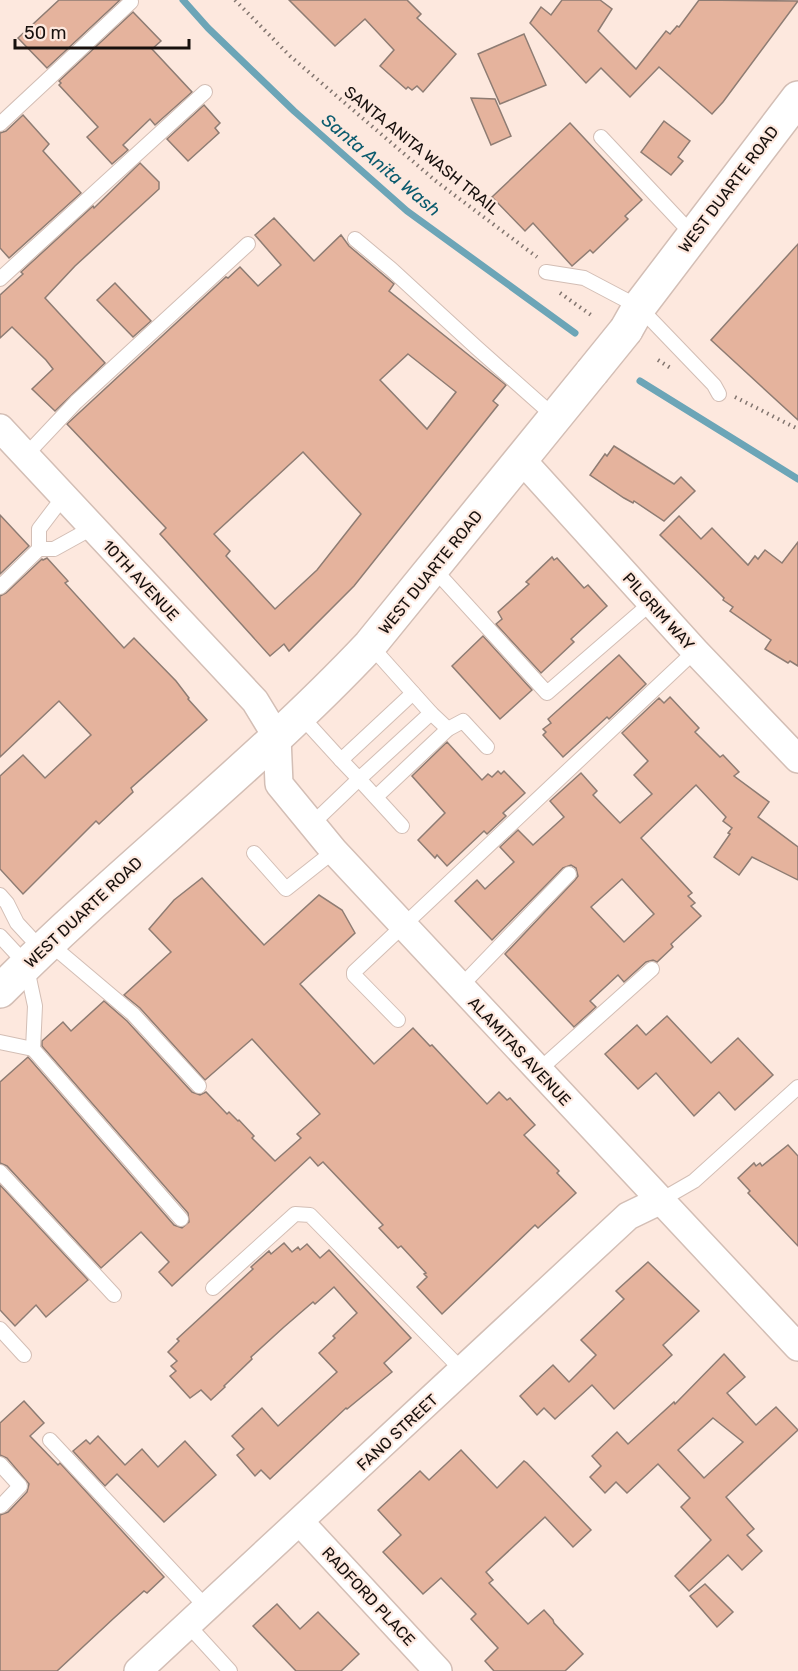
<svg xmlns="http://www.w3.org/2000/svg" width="798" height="1671" viewBox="0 0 798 1671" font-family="Rubik,sans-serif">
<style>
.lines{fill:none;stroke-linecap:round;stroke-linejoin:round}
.stream{stroke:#6ca5b7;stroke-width:7}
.building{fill:#e5b39d;stroke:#8e7c73;stroke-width:1.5;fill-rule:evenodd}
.service-casing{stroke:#d3beb5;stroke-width:16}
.minor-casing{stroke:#d3beb5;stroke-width:30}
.secondary-casing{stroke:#d3beb5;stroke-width:36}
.path{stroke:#82756f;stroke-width:4;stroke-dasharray:1.5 4.5;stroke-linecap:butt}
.service{stroke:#fff;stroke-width:14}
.minor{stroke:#fff;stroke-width:27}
.secondary{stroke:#fff;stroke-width:33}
.secondary-bridge-casing{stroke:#d3beb5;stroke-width:36;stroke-linecap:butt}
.secondary-bridge{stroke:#fff;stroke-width:33}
.labels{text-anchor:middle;stroke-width:4.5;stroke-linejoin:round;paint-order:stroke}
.street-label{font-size:16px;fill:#17100d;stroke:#fde8de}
.water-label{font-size:18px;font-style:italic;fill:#0b5b6e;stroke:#fde8de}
</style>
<rect width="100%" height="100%" fill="#fde8de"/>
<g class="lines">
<g class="stream">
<polyline points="183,0 208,28 294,111 407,211 575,333"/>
<polyline points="640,381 798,479"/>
</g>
</g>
<g class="building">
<polygon points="59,0 120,0 47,68 18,38"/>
<polygon points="289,0 407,0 421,14 417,18 456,54 423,92 417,86 412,90 408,87 406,89 380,66 394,50 365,19 335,46"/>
<polygon points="562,0 600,0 612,9 598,31 636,69 666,31 670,34 677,26 679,27 699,0 798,1 723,102 712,114 659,67 630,97 601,68 586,83 530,23 541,7 551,15"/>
<polygon points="133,12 161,41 152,49 192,92 155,125 150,119 123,145 128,150 112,164 87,137 98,127 59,85 61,83 59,81"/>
<polygon points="524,34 546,85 500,104 478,54"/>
<polygon points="471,98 495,99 511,136 491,145"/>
<polygon points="204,105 220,123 215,128 219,133 188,161 167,139"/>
<polygon points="23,115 49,144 43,151 81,193 9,258 0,248 0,133 6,131"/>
<polygon points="664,121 690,141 678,157 683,161 671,175 641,152"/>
<polygon points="570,123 642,200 625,216 628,219 593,253 590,250 572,266 533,223 525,231 492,197"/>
<polygon points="140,163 159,182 159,189 75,266 45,298 105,363 55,411 32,389 53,369 46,360 12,327 0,338 0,295 23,274 21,272 93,206 94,208"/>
<path d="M274 218 314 261 341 235 349 246 394 284 389 291 506 385 493 401 498 405 354 586 289 651 284 644 270 656 160 534 166 528 67 424 226 277 228 278 240 267 258 286 281 265 255 235ZM408 354 456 392 427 429 380 380ZM303 452 361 514 317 570 275 609 226 556 230 551 214 534Z"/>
<polygon points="798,244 798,420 711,340"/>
<polygon points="115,283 151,321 133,337 97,300"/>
<polygon points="614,446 674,484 681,477 695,491 664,521 634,501 633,503 624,498 590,475 605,454 607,456"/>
<polygon points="0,515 29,546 0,574"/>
<polygon points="679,516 701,539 712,528 748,565 755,556 758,559 765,550 782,563 798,542 798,666 790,661 788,663 765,649 771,640 730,611 733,607 723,600 724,598 660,535"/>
<polygon points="552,557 554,560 557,558 584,588 588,585 607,606 571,639 574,642 541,673 496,624 502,619 498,612 529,584 526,582"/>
<polygon points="47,558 68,581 65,583 124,648 134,638 176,681 189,698 188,699 207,720 131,788 133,792 99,824 96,821 23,894 0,869 0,776 23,755 45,778 91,735 59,701 0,757 0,596 6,593 42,559 43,560"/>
<polygon points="483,636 532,690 500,719 452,666"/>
<polygon points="619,655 646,684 609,719 607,717 563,757 543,735 546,732 543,729 551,723 548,719"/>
<path d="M670 697 699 728 695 732 720 757 723 755 739 772 734 776 769 802 758 817 798 847V880L752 857 739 875 714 857 730 834 728 833 732 828 723 821 726 817 696 785 641 838 692 893 688 896 695 903 691 906 701 916 671 944 673 947 657 962 653 960 646 962 624 982 618 975 590 1001 596 1007 574 1027 505 954 575 880 578 876 576 868 571 865 563 868 492 940 455 901 477 880 485 889 514 862 500 847 518 830 533 845 564 817 550 801 581 773 597 791 593 795 620 823 652 794 634 775 648 761 622 733 659 698 664 703ZM622 879 654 914 624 942 591 907Z"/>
<polygon points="447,742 482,780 488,774 492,777 498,771 501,774 504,771 525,793 503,813 506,816 487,834 484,831 447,866 437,855 435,858 418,840 445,813 412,776"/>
<polygon points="202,878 264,945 319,895 342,910 355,933 300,984 374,1064 413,1028 430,1046 432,1045 487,1104 499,1092 507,1100 510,1098 535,1125 524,1135 559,1171 557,1173 576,1193 538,1228 535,1225 442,1314 417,1287 427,1277 424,1274 426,1273 401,1246 398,1248 379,1228 383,1225 323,1162 318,1166 310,1157 172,1286 159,1272 169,1262 141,1232 101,1268 7,1166 0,1163 0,1082 28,1057 174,1225 182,1228 189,1222 188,1213 42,1046 42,1041 63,1022 71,1031 104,1001 127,1021 192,1092 200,1095 206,1092 227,1114 229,1112 238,1121 239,1120 254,1136 252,1138 275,1161 301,1138 297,1134 320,1114 252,1039 205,1080 140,1008 124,995 171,952 149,929 174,900"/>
<polygon points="667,1016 711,1063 738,1038 773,1075 735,1110 719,1092 694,1116 656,1073 638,1089 605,1054 637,1025 646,1035"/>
<polygon points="788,1145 798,1156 798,1246 748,1193 750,1191 738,1178 754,1163 756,1166 760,1163 762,1166"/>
<polygon points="0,1185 88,1280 46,1317 36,1305 15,1326 0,1310"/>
<polygon points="284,1243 292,1252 298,1247 300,1250 307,1244 320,1258 329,1250 411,1338 384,1363 392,1372 347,1409 346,1408 270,1479 261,1470 255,1476 237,1455 244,1449 232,1436 262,1408 278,1426 337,1372 319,1353 335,1338 333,1336 357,1313 334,1287 315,1304 313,1302 284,1327 251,1357 252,1359 224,1386 225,1387 211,1400 201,1390 190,1398 170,1376 176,1371 171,1366 177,1361 168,1352 179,1341 177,1339 253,1269 251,1267 269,1251 271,1254"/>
<polygon points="648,1262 699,1311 663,1345 672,1355 614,1409 592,1385 555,1419 544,1408 537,1415 520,1396 553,1365 569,1382 596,1355 581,1340 624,1299 616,1291"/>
<path d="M724 1354 745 1377 727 1393 756 1425 776 1407 798 1430 726 1497 754 1529 747 1535 762 1551 742 1570 728 1555 689 1591 675 1576 711 1540 681 1507 690 1498 658 1464 627 1493 616 1482 605 1493 590 1477 601 1466 592 1456 617 1432 628 1444 674 1402 675 1404ZM713 1418 743 1442 704 1478 678 1450Z"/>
<polygon points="24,1401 44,1423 30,1436 58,1465 60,1463 164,1577 147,1593 144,1591 114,1618 57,1671 0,1671 0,1515 8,1512 27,1492 29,1484 7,1458 0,1455 0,1423"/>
<polygon points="98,1436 125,1465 142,1449 158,1467 185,1441 216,1475 164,1522 117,1474 105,1486 73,1451 86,1440 90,1444"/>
<polygon points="461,1450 497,1488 524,1461 527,1463 591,1530 573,1547 545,1517 486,1572 493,1580 489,1583 528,1624 544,1610 553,1620 554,1623 583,1654 565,1671 494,1671 485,1661 498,1648 471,1619 476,1614 441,1578 423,1594 383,1552 401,1535 378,1510 420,1471 429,1480"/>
<polygon points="705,1584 733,1612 717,1627 690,1596"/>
<polygon points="277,1604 300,1629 318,1612 359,1654 341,1671 296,1671 253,1626"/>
</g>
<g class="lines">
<g class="service-casing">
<g id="service">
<polyline points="0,124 131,2"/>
<polyline points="601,137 693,235"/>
<polyline points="355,239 391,269 477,348 556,418"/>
<polyline points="546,272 584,278 639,307 714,385 719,394"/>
<polyline points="0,279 205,92"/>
<polyline points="26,455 76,402 248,244"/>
<polyline points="64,496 39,529 39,549 54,549 92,528"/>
<polyline points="433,568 547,693 651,603"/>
<polyline points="0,587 39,549"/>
<polyline points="300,715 341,760 413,693 370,645"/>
<polyline points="448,729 463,721 487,747"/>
<polyline points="341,760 359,779 431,713 413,693"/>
<polyline points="376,797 448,729 431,713"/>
<polyline points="312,824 359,779 402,826"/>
<polyline points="254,853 286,889 334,851"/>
<polyline points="0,895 7,903 17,923 42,950"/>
<polyline points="0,936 26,964 35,1006 33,1049 181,1219"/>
<polyline points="49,943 133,1014 199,1086"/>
<polyline points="460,987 569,874"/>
<polyline points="398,1020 354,975 354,972 695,651"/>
<polyline points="0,1042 33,1049"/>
<polyline points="539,1070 652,969"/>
<polyline points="0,1172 114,1295"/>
<polyline points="661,1200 694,1181 798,1087"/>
<polyline points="213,1288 295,1214 310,1215 463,1371"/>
<polyline points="0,1329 24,1355"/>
<polyline points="50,1440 207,1608"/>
<polyline points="0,1464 20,1486 1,1506"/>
<polyline points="188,1625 230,1671"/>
</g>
</g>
<g class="minor-casing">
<g id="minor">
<polyline points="0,428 255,701 277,737 279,784 334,851 798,1347"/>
<polyline points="522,460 695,651 798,759"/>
<polyline points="300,1522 438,1671"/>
<polyline points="138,1671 628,1216 661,1200"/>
</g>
</g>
<g class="secondary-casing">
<g id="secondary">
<polyline points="626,330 639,307 798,98"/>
<path d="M0 991C119 871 254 768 370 645L592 372"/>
</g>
</g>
<g class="path">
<polyline points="235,0 290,56 437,182 537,257"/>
<polyline points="560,293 591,315"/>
<polyline points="658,360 672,369"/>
<polyline points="735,397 798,429"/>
</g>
<use href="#service" class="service"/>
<use href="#minor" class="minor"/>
<use href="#secondary" class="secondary"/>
<g class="secondary-bridge-casing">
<polyline id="secondary-bridge" points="592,372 626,330"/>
</g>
<use href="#secondary-bridge" class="secondary-bridge"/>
</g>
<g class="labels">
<g class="street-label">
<text transform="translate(422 150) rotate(39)" y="6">SANTA ANITA WASH TRAIL</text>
<text transform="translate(728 189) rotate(-53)" y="6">WEST DUARTE ROAD</text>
<text transform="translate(430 572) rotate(-51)" y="6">WEST DUARTE ROAD</text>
<text transform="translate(141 580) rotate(47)" y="6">10TH AVENUE</text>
<text transform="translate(659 611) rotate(48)" y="6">PILGRIM WAY</text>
<text transform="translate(83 912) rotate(-43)" y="6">WEST DUARTE ROAD</text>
<text transform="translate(520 1051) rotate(47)" y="6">ALAMITAS AVENUE</text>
<text transform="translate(397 1432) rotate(-43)" y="6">FANO STREET</text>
<text transform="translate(369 1596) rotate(47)" y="6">RADFORD PLACE</text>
</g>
<g class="water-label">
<text transform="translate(381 165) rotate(40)" y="6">Santa Anita Wash</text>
</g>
</g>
<path d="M15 39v9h174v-9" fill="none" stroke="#17100d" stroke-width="3"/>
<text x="24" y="39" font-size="18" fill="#17100d" stroke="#fde8de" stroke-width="4.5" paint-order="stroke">50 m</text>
</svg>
